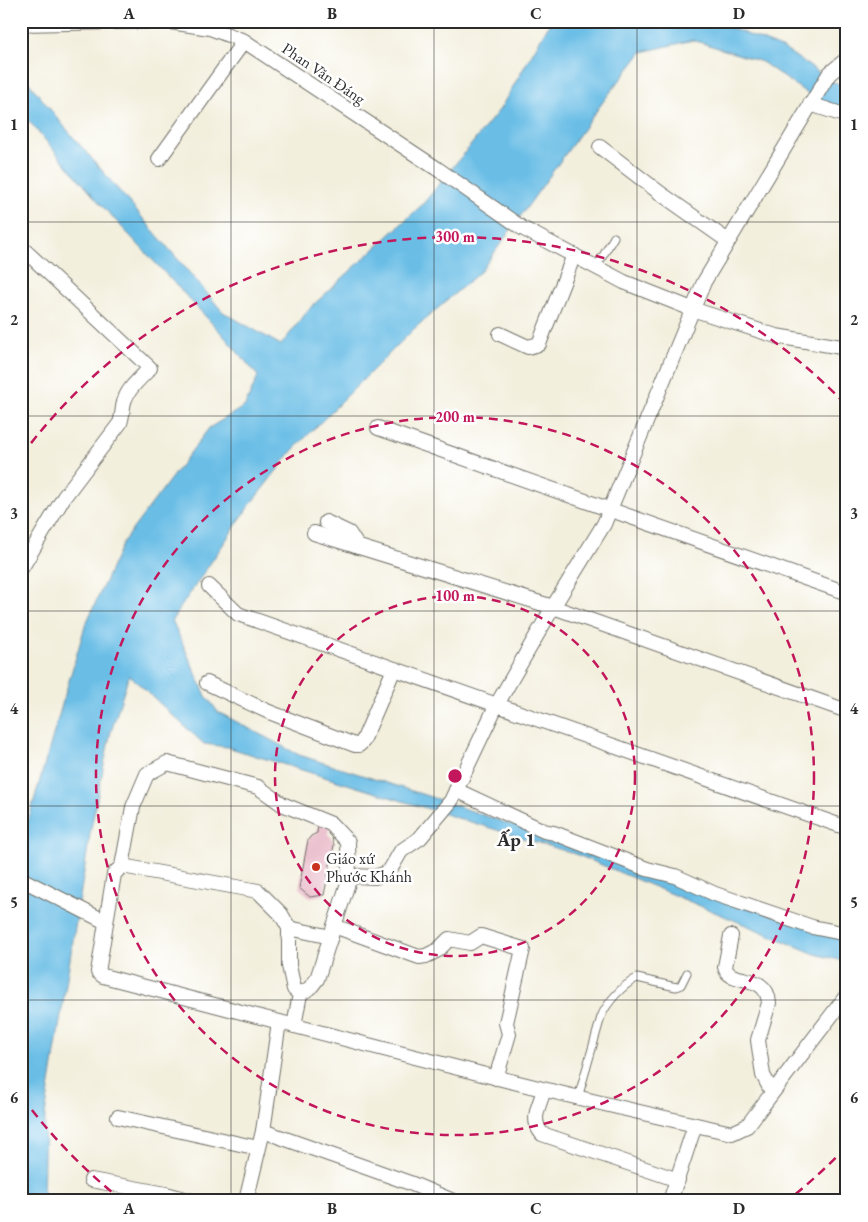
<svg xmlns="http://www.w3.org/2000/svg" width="868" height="1222" viewBox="0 0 868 1222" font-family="'EB Garamond',serif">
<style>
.water{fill:#6abee6;stroke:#4a7488}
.building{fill:#e6b2c3}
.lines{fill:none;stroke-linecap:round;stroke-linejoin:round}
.service-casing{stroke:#717069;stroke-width:9}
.minor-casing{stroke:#717069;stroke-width:16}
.service{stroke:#fff;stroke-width:7}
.minor{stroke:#fff;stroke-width:14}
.grid{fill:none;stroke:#2b2b2b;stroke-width:1;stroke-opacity:0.55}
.ring{fill:none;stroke:#c2185b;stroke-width:2.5;stroke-dasharray:9 6}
.poi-dot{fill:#c8321e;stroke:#fff;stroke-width:2}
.labels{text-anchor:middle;stroke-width:5;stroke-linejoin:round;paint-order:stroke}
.street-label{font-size:16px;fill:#2b2b2b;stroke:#fff}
.poi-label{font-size:16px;fill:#2b2b2b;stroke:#fff;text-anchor:start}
.quarter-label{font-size:19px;font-weight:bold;fill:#2b2b2b;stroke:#fff}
.centre{fill:#c2185b;stroke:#fff;stroke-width:2.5}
.ring-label{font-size:15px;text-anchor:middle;font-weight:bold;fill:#c2185b;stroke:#fff;stroke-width:5;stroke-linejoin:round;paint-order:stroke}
.neatline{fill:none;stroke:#2b2b2b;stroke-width:2}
.grid-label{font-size:16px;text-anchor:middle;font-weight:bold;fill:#2b2b2b}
</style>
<rect width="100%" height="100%" fill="#fff"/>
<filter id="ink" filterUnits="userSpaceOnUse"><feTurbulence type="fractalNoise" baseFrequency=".02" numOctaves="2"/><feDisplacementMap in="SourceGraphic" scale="10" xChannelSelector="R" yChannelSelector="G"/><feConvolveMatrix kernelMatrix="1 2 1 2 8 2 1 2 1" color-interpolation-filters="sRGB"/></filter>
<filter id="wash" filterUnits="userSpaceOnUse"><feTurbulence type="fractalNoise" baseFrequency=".0096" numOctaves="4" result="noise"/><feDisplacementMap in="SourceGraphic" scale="20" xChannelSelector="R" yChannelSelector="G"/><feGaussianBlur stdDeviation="1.12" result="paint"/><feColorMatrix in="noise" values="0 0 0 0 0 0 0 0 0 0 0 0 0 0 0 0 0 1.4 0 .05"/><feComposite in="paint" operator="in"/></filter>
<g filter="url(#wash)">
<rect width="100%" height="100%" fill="#f3efdd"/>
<polygon class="water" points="551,21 626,21 626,24 643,21 714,21 784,49 833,82 847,86 847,109 831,110 762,62 693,40 642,52 605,99 481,271 415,328 292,451 249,506 172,620 206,696 218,712 299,755 437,799 847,941 847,962 815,954 578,855 227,747 204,744 129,675 110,735 91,828 45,1115 43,1201 21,1201 21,845 85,626 123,542 209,428 245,406 258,376 222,334 103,207 21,112 21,73 63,125 223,312 281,345 310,308 423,204 500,109"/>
<g id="blocks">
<polygon class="building" points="318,824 330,826 328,834 332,838 334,845 324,895 310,897 299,888 308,840 311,836 317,833"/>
</g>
</g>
<g filter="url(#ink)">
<use href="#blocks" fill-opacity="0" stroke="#717069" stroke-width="1"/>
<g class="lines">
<g class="service-casing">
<g id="service">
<polyline points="597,266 614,237"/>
<path d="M578 1098 601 1017C607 1002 623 985 637 978L676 987 681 985 687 973"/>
</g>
</g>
<g class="minor-casing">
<g id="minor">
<polyline points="21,24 163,21 210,28 244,41 436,168 522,228 624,282 692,309 776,336 847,348"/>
<polyline points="810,104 847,116"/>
<polyline points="600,147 660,193 728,241"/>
<polyline points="159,159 244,41"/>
<path d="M21 247 150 368C142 377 129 387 125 399 122 406 123 415 120 423L64 497 21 569"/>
<polyline points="500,334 528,347 539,344 574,255"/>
<polyline points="378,428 847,593"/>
<polyline points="326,522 349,533 358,547"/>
<polyline points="314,533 553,607 847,711"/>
<polyline points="209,586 238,614 847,828"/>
<polyline points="207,683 269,712 355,745 359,745 363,741 394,669"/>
<polyline points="456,790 544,831 554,833 647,869 675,876 715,894 812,927 847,934"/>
<polyline points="122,866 133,807 147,774 167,763 258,787 282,804 331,824 348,842 349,880"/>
<polyline points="21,879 106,922"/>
<polyline points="334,926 419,957 426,956 438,950 449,939 470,943 481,936 523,949 506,1023 509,1034 496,1078"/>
<polyline points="289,928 331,937"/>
<path d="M731 936 725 967C728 986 767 971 769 1003L758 1040 763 1075 772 1092"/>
<polyline points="300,994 310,988 317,979 349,880 355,876 375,877 386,873 390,870 401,851 420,838 451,801 496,706 553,607 604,524 704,282 829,74 847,59"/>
<path d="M294 1026 300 994 294 989 289 966V928L281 914 258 891 122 866 114 874 98 972 103 976C312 1030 521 1087 732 1133L747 1126 847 995"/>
<path d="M544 1090C539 1107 530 1119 542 1134L678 1180"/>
<polyline points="118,1117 258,1148"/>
<polyline points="263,1131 410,1183 453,1201"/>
<polyline points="91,1180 166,1194 192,1201"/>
<polyline points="246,1201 263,1131 279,1022"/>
<polyline points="670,1201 695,1125"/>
</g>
</g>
<use href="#service" class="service"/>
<use href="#minor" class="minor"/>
</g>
</g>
<path class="grid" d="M231 21V1201M434 21V1201M637 21V1201M21 222H847M21 416H847M21 611H847M21 806H847M21 1000H847"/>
<g class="ring">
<circle cx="455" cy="776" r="180"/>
<circle cx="455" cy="776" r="359"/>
<path d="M846 1147A539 539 0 0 1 787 1201M123 1201A539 539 0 0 1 22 1097M22 455A539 539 0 0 1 846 405"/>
</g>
<circle class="poi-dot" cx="316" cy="867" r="5"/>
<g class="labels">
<g class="street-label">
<text transform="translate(324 73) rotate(34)" y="6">Phan Văn Đáng</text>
</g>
<g class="poi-label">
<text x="326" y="864">Giáo xứ<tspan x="326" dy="18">Phước Khánh</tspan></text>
</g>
<g class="quarter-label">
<text x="516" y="846">Ấp 1</text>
</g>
</g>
<circle cx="455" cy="776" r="8" class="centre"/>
<g class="ring-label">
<text x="455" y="242">300 m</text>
<text x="455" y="422">200 m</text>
<text x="455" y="601">100 m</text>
</g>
<rect width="868" height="1222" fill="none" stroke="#fff" stroke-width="55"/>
<rect x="28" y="28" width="812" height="1166" class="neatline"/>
<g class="grid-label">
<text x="129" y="19">A</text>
<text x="332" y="19">B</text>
<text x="536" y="19">C</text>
<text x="739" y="19">D</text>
<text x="14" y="130">1</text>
<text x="854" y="130">1</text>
<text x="14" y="325">2</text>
<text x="854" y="325">2</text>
<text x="14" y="519">3</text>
<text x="854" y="519">3</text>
<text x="14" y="714">4</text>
<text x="854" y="714">4</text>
<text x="14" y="908">5</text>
<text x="854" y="908">5</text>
<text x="14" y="1103">6</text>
<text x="854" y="1103">6</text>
<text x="129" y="1214">A</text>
<text x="332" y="1214">B</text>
<text x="536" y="1214">C</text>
<text x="739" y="1214">D</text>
</g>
</svg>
